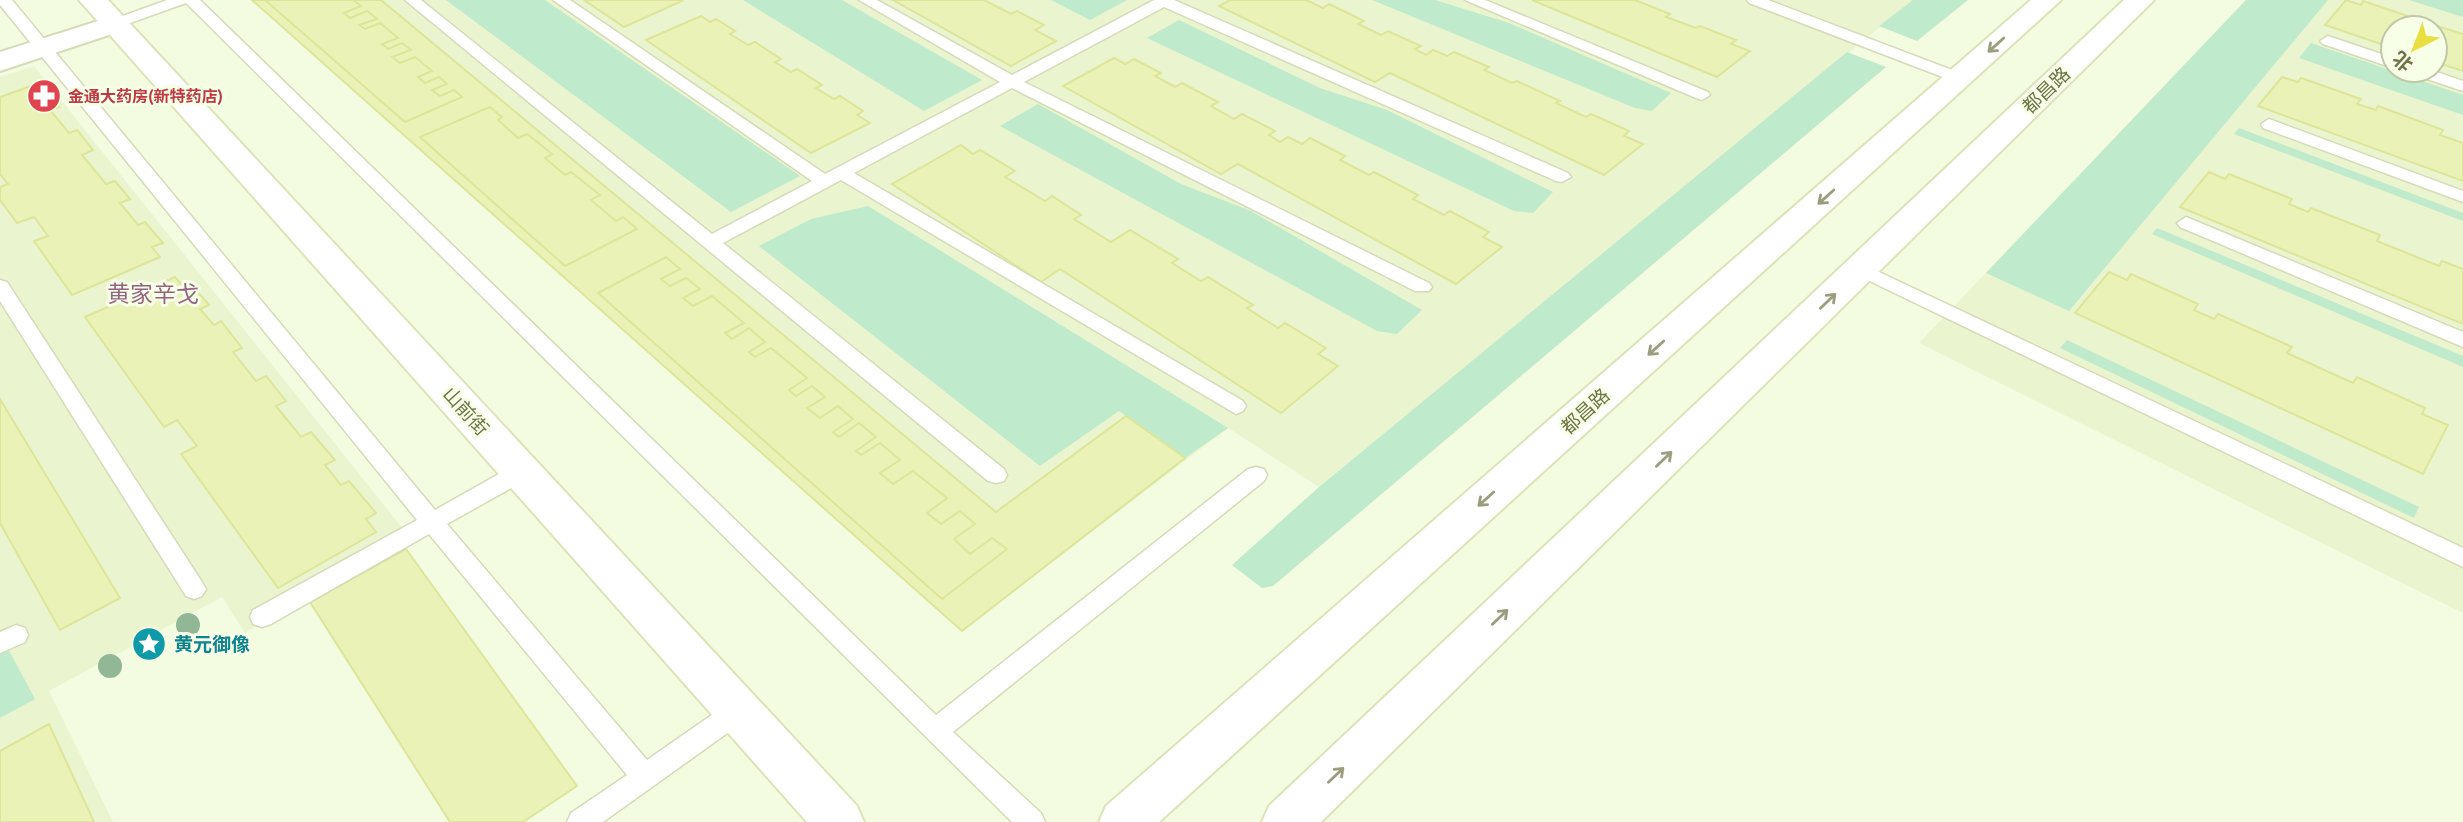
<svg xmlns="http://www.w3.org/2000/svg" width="2463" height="822" viewBox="0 0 2463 822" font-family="Ubuntu,'Noto Sans SC',sans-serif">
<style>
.residential{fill:#eaf4cf;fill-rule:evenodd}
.green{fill:#bfeacc}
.building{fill:#ebf2b8;stroke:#dde598;stroke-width:2}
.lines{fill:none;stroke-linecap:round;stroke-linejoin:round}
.lane-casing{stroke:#d5dbb7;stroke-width:3}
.street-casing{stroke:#d5dbb7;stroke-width:4}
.secondary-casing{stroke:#dce3b7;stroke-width:4}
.lane{fill:#fff;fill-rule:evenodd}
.street{fill:#fff;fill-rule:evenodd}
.secondary{fill:#fff;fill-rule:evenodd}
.tree{fill:#91b797}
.oneway{stroke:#9b9d7e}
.labels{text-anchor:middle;stroke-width:6;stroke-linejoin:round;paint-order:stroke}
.far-health-label{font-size:16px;font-weight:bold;fill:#be3a42;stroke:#f7ffe7;text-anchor:start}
.street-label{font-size:19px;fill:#707347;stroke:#f7ffe7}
.culture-label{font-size:19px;font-weight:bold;fill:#0d838f;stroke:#f7ffe7;text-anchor:start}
.quarter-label{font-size:23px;fill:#976383;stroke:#f7ffe7}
</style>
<rect width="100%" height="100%" fill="#f3fce0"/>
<g class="residential">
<polygon points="252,0 1913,0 1319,487 1228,428 962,631"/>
<path d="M2246 0H2463V613L1919 343ZM2393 28H2435V70H2393Z"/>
<polygon points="34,66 411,539 245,633 222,597 49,691 113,822 0,822 0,77"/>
</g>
<g class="green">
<polygon points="446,0 545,0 800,176 731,212"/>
<polygon points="743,0 842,0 982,80 924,111"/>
<polygon points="1051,0 1127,0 1090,20"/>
<polygon points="1372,0 1435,0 1509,23 1671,93 1652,111 1635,108"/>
<polygon points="1913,0 1968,0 1917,41 1879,26"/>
<polygon points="2246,0 2328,0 2069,311 1986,273"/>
<polygon points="2409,0 2463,0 2463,17"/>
<polygon points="1179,20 1320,88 1387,110 1553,192 1533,213 1514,211 1147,38"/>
<polygon points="2311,43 2463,95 2463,115 2299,58"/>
<polygon points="1847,52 1886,67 1273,586 1262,588 1232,565 1319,487"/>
<polygon points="1038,104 1181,184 1251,211 1422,310 1397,334 1377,331 1000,126"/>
<polygon points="2239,128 2463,213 2463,221 2234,134"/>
<polygon points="868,206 1228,428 1185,458 1119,411 1040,466 759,246 811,219"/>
<polygon points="2157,228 2463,356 2463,367 2152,234"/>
<polygon points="2067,340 2419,507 2414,518 2060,348"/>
<polygon points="7,647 35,699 0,718 0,651"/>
</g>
<g class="building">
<polygon points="252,0 381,0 996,512 1126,416 1185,458 962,631"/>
<polygon points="265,0 353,0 361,6 344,13 350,18 367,11 377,19 359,25 365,29 380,23 398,38 382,44 388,49 402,43 411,50 392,57 400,63 415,57 432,71 418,77 425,83 439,77 447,84 432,90 440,96 454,90 462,97 405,122"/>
<polygon points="584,0 680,0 682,1 624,27"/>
<polygon points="893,0 984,0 1011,14 1017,11 1044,25 1035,30 1056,41 1011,66"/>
<polygon points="1230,0 1306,0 1323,8 1329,4 1364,21 1358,24 1381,35 1388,31 1421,46 1415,49 1426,55 1433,50 1447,56 1454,52 1489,67 1484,70 1512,83 1517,81 1560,101 1556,103 1586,117 1591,114 1629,131 1624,136 1643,144 1604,175 1390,73 1375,82 1219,6"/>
<polygon points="1532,0 1635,0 1670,14 1666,17 1696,28 1700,26 1736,40 1731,44 1750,51 1717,77"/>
<polygon points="2346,0 2361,5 2363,1 2420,20 2418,23 2432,28 2393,28 2393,48 2325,25"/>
<polygon points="701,16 710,22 716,19 735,31 730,34 748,45 755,42 781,59 775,62 791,72 797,69 822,85 816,88 834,99 840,96 863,111 857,115 870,123 811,153 646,40"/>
<polygon points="2437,26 2463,34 2463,71 2435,62"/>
<polygon points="1114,58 1125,64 1134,59 1161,73 1155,76 1175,87 1182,83 1218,102 1211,106 1234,119 1242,114 1275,131 1269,135 1280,142 1288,137 1302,144 1310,138 1345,156 1340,160 1369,175 1374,172 1418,195 1413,199 1444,215 1450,211 1489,232 1483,237 1502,247 1456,284 1238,164 1221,174 1063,86"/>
<polygon points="2282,77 2298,82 2301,78 2361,99 2357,104 2376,110 2378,106 2443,130 2440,135 2463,143 2463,181 2258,106"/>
<polygon points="31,86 39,95 47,93 59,107 50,110 69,133 77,130 93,150 82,155 106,184 115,181 130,199 120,203 138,225 145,222 163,243 152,247 160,257 72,295 34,241 48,236 34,217 17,223 0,200 0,187 8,184 0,174 0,97"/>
<polygon points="490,107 502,117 498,120 518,138 527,134 552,154 545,158 565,175 571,172 600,195 591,200 616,221 623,217 637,229 565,266 420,137"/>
<polygon points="961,145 973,154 980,150 1015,171 1005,177 1045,201 1052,196 1081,215 1074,219 1111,242 1130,230 1178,259 1172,263 1201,281 1208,277 1253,305 1247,308 1278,328 1285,323 1326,348 1318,354 1338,366 1281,413 1060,269 1041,282 892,184"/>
<polygon points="2209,172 2225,179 2229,174 2292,199 2289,204 2308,212 2311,208 2380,235 2377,241 2439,266 2442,261 2463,269 2463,324 2180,207"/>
<polygon points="666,257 680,269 661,279 670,286 686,278 700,289 683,298 693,306 712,296 744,323 725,333 732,339 749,328 765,342 749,352 755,357 771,348 807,378 789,390 796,396 812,386 825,397 807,408 820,418 838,406 853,419 833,432 839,437 859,423 876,437 856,451 861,455 880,443 900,460 880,473 893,484 913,471 947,498 927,513 941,524 960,511 975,524 954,539 970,554 992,538 1007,549 942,599 598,293"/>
<polygon points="2109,272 2127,280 2131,274 2198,304 2194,310 2214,319 2218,314 2292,347 2287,353 2353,383 2357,377 2425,408 2422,414 2448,425 2423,474 2075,313"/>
<polygon points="175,277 182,285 189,282 209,305 200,309 214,325 221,321 242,348 233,352 256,381 266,376 286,401 276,406 301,437 311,432 335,460 325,465 341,485 349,481 376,513 366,519 376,532 278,588 181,454 197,446 177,420 164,427 85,317"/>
<polygon points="0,399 120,598 60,630 0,523"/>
<polygon points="406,549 577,786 523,822 450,822 310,602"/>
<polygon points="49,724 94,822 0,822 0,751"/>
</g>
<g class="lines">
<g class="lane-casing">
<g id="lane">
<polygon points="0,0 12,0 435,510 513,466 521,464 529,466 532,472 529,478 447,524 647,760 729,703 738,700 747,703 751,711 747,719 603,822 567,822 571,813 627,775 429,534 271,624 262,627 253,624 250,617 253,610 417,520 0,5"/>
<polygon points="167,0 200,0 936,715 1248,469 1256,467 1264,469 1267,475 1264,481 953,732 1041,813 1045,822 1012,822 186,3 119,27 109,27 106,24 109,21"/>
<polygon points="405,0 421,0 712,234 812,181 553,0 570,0 825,174 1000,82 859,0 877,0 1012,75 1154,0 1174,0 1568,173 1571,177 1562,182 1556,181 1164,7 1024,82 1429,283 1432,287 1429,291 1415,291 1012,88 854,173 1243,401 1246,406 1243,411 1236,414 841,180 723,243 1004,469 1007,475 1004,481 996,483 988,481"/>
<polygon points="1465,0 1485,0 1708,92 1710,95 1702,100 1696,98"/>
<polygon points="1747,0 1768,0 1965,75 1967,78 1959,83 1953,81 1749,3"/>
<polygon points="2328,36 2393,58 2393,68 2323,44 2320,41"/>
<polygon points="2407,70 2431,70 2463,81 2463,91 2409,73"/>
<polygon points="2269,119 2463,191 2463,202 2263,128 2261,124"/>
<polygon points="2186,217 2463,332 2463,347 2180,227 2177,223"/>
<polygon points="1860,263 2463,548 2463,567 1853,273 1851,269 1853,265"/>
<polygon points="0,280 7,282 202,582 206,589 202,596 194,599 186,596 0,301"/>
<polygon points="16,625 25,628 28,635 25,642 0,653 0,632"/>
</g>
</g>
<g class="street-casing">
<polygon id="street" points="114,16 124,18 128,24 124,30 0,71 0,52"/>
</g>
<g class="secondary-casing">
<g id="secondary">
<polygon points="79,0 108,0 857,806 864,822 807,822"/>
<polygon points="2031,0 2061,0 1159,822 1099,822 1106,806"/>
<polygon points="2124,0 2154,0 1321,822 1262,822 1269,806"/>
</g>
</g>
<use href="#lane" class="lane"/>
<use href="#street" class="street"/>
<use href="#secondary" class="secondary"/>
</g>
<g class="tree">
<circle cx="188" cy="625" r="12"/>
<circle cx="110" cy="666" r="12"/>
</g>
<defs><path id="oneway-shaft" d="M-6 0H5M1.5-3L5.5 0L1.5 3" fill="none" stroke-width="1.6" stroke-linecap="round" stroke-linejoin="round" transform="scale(1.75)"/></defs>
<g class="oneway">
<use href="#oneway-shaft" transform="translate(1996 45) rotate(138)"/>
<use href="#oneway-shaft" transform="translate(1826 197) rotate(138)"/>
<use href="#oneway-shaft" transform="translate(1828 301) rotate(-44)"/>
<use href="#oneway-shaft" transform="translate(1656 348) rotate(138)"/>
<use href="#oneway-shaft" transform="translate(1664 459) rotate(-44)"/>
<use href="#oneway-shaft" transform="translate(1486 499) rotate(138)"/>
<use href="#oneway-shaft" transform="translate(1500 617) rotate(-44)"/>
<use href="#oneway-shaft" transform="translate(1336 775) rotate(-44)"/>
</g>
<defs>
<g id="pharmacy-disc" transform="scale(1.75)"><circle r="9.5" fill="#e0444e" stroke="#f7ffe7"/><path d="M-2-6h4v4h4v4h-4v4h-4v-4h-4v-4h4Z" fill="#fff"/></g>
<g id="sight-disc" transform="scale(1.75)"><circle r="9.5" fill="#0f9aa8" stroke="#f7ffe7"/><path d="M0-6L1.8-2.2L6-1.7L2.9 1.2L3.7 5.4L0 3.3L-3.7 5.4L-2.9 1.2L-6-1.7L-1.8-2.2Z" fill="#fff"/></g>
</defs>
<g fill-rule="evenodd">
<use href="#pharmacy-disc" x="44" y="96"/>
<use href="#sight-disc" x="149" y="644"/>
</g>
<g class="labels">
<g class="far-health-label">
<text x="68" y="102">金通大药房(新特药店)</text>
</g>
<g class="street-label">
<text transform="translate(2046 90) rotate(-44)" y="7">都昌路</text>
<text transform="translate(466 411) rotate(48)" y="7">山前街</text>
<text transform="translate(1585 411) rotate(-42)" y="7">都昌路</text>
</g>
<g class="culture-label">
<text x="174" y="651">黄元御像</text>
</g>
<g class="quarter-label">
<text x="153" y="302">黄家辛戈</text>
</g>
</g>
<g transform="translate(2414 49) rotate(222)"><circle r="33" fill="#f7ffe7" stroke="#c1c7a7" stroke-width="2"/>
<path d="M0-5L12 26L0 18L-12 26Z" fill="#e9df43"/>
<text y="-10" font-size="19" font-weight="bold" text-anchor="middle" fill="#707347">北</text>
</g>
</svg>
